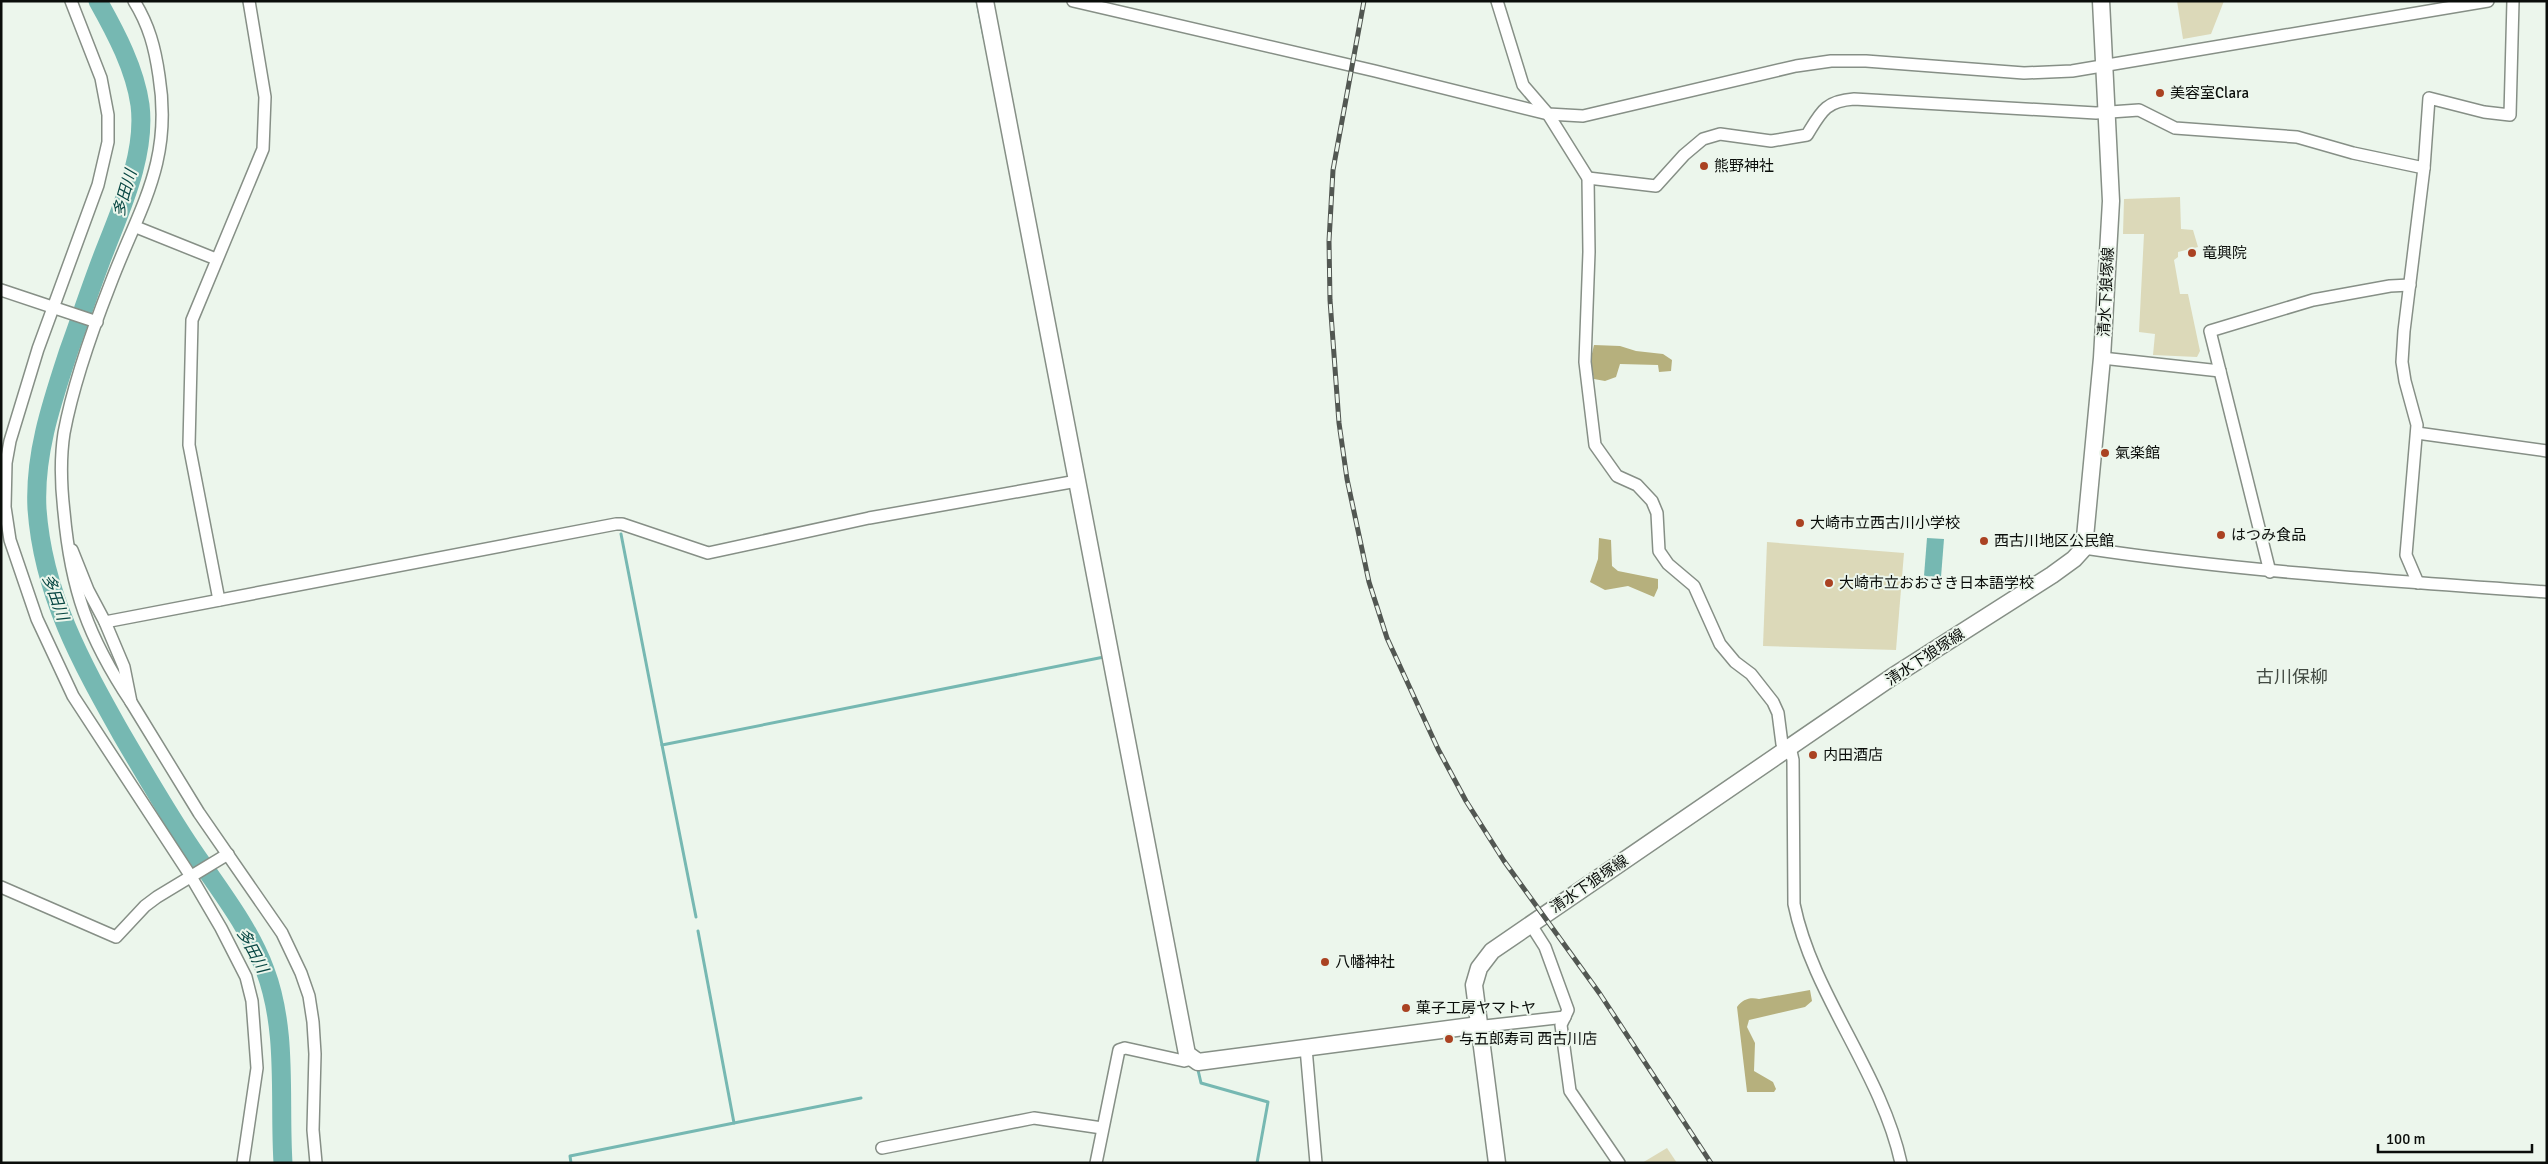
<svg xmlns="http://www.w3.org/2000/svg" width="2548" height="1164" viewBox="0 0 2548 1164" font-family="Signika,'Noto Sans JP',sans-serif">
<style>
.green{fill:#dcd9b9}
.forest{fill:#b6b07d}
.water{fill:#76b8b2}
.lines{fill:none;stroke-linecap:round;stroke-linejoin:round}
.stream{stroke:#76b8b2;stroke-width:3}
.river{stroke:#76b8b2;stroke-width:19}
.street-casing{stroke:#868f86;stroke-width:14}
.secondary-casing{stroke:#868f86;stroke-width:19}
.street{stroke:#fff;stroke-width:11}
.secondary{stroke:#fff;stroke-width:16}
.rail-casing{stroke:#525752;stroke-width:5}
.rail{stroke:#ecf6ec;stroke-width:3;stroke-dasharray:9;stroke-linecap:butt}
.poi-dot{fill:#aa4222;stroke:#ecf6ec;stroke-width:2}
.labels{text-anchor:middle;stroke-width:4;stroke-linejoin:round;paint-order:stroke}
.poi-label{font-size:15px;fill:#0a0d0a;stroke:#ecf6ec;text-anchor:start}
.street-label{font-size:15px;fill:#0a0d0a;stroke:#ecf6ec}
.water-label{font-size:16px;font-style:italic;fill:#084743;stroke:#ecf6ec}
.quarter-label{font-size:18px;fill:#424a42;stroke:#ecf6ec}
</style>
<rect width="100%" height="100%" fill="#ecf6ec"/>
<g class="green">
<polygon points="2177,1 2224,1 2211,34 2183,39"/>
<polygon points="2180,197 2181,229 2193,230 2198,247 2178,252 2178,257 2174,260 2180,294 2188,294 2200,351 2197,357 2153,355 2155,334 2139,332 2144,234 2123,234 2124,199"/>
<polygon points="1767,542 1904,553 1896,650 1763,646"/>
<polygon points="1667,1148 1677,1163 1642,1163"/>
</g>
<g class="forest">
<polygon points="1594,345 1620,346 1636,351 1663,354 1672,360 1671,371 1659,372 1658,365 1620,364 1616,377 1605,381 1594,379 1590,362"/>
<polygon points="1599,538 1611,540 1612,566 1618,571 1658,579 1658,588 1654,597 1628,586 1605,590 1590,582 1598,559"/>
<path d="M1810 990 1812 1001 1805 1007 1749 1020 1747 1027 1755 1043 1754 1071 1773 1082 1776 1089 1774 1092H1747L1737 1007C1743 999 1750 997 1759 999Z"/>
</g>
<polygon class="water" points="1927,538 1944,539 1941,577 1924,576"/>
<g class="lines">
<g class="stream">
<polyline points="977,1 984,37"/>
<polyline points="621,534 662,745"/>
<polyline points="696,917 662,745 1104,657"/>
<polyline points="1198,1070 1201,1083 1268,1102 1257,1163"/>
<polyline points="734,1123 861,1098"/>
<polyline points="571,1163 570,1156 734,1123 698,931"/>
</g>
<path class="river" d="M98 1C116 33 135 69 140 105 146 154 122 206 105 250 92 283 81 317 69 350 52 402 34 454 37 509 43 594 81 662 122 735 143 771 164 807 187 842 214 883 248 924 265 970 288 1031 279 1099 283 1163"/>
<g class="street-casing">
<g id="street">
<polyline points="71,1 101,78 108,115 108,142 98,185 38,349 10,441 6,463 5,507 10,540 37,619 73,696 190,875 221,928 246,977 252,1001 257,1068 243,1163"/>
<polyline points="1073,1 1375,71 1548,114 1583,116 1796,66 1831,61 1866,61 2024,73 2072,71 2488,1"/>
<path d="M1497 1 1523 85 1548 114 1588 178 1589 252 1585 362 1595 445 1617 476 1637 485 1652 501 1657 513 1659 551 1668 564 1694 586 1720 644 1735 662 1751 674 1773 702 1778 713 1782 744 1790 747 1793 760 1794 904C1813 996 1881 1071 1901 1163"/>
<path d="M1588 178 1656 186 1684 155 1703 139 1720 134 1771 141 1807 135C1821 112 1825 101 1854 99L2096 113 2139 110 2175 128 2297 137 2353 153 2424 168"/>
<polyline points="136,227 216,259"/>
<polyline points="1,290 97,322"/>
<polyline points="2102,358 2220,371"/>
<polyline points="2417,433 2547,451"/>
<path d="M2084 548C2237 571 2392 581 2547 592"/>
<polyline points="72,550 88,590 105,622 124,667 131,702 199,813 282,933 301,973 309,996 313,1022 315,1054 313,1130 316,1163"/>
<polyline points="2270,572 2210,331 2313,300 2390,286 2410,285"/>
<polyline points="2418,583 2406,555 2417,425 2405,381 2402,362 2404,331 2424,168 2429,98 2484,112 2510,115 2513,1"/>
<polyline points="219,600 189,445 192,320 263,149 265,97 249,1"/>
<polyline points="105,622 616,524 622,524 708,553 869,518 1077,481"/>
<path d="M131 702C88 637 71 590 64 512 61 486 60 459 64 433 73 385 92 331 110 285 139 208 173 163 159 76 155 48 149 25 134 1"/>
<polyline points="1,887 116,937 145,906 157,897 228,854"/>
<polyline points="1531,925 1545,947 1568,1010 1561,1025 1570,1091 1619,1163"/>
<polyline points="1479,1025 1485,1026 1565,1017"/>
<polyline points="1306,1048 1316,1163"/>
<polyline points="882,1148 1034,1118 1102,1128"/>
<polyline points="1096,1163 1119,1050 1125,1048 1184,1061 1192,1059"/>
</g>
</g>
<g class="secondary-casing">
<g id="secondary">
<polyline points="985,1 1187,1054 1198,1062 1479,1025"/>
<polyline points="1497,1163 1474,985 1479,968 1492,951 1892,677 2052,575 2074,559 2084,548 2102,358 2111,201 2101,1"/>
</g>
</g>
<use href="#street" class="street"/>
<use href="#secondary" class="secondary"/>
<g class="rail-casing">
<polyline id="rail" points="1364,1 1333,170 1329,241 1330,300 1339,423 1347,479 1369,582 1387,638 1438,749 1466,801 1504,861 1600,994 1711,1163"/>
</g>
<use href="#rail" class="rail"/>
</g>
<g class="poi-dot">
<circle cx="2160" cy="93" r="5"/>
<circle cx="1704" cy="166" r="5"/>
<circle cx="2192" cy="253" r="5"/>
<circle cx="2105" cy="453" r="5"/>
<circle cx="1800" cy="523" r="5"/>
<circle cx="2221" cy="535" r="5"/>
<circle cx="1984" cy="541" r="5"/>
<circle cx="1829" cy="583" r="5"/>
<circle cx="1813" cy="755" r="5"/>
<circle cx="1325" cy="962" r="5"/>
<circle cx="1406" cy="1008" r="5"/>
<circle cx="1449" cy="1039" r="5"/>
</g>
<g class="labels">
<g class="poi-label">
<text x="2170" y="98">美容室Clara</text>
<text x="1714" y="171">熊野神社</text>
<text x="2202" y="258">竜興院</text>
<text x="2115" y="458">氣楽館</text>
<text x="1810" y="528">大崎市立西古川小学校</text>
<text x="2231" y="540">はつみ食品</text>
<text x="1994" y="546">西古川地区公民館</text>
<text x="1839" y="588">大崎市立おおさき日本語学校</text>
<text x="1823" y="760">内田酒店</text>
<text x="1335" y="967">八幡神社</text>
<text x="1416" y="1013">菓子工房ヤマトヤ</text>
<text x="1459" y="1044">与五郎寿司 西古川店</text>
</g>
<g class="street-label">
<text transform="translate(2106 292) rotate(-87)" y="5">清水下狼塚線</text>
<text transform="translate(1925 657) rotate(-33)" y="5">清水下狼塚線</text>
<text transform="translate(1589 884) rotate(-34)" y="5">清水下狼塚線</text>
</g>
<g class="water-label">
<text transform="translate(124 193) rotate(-74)" y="6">多田川</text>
<text transform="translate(56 597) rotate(70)" y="6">多田川</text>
<text transform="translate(253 950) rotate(62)" y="6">多田川</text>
</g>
<g class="quarter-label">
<text x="2292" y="683">古川保柳</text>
</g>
</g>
<rect width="2548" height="1164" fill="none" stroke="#0a0d0a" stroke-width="5"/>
<path d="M2378 1144v8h154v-8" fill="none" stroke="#0a0d0a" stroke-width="2.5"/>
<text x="2386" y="1144" font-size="15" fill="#0a0d0a" stroke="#ecf6ec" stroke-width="4" paint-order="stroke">100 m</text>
</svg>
